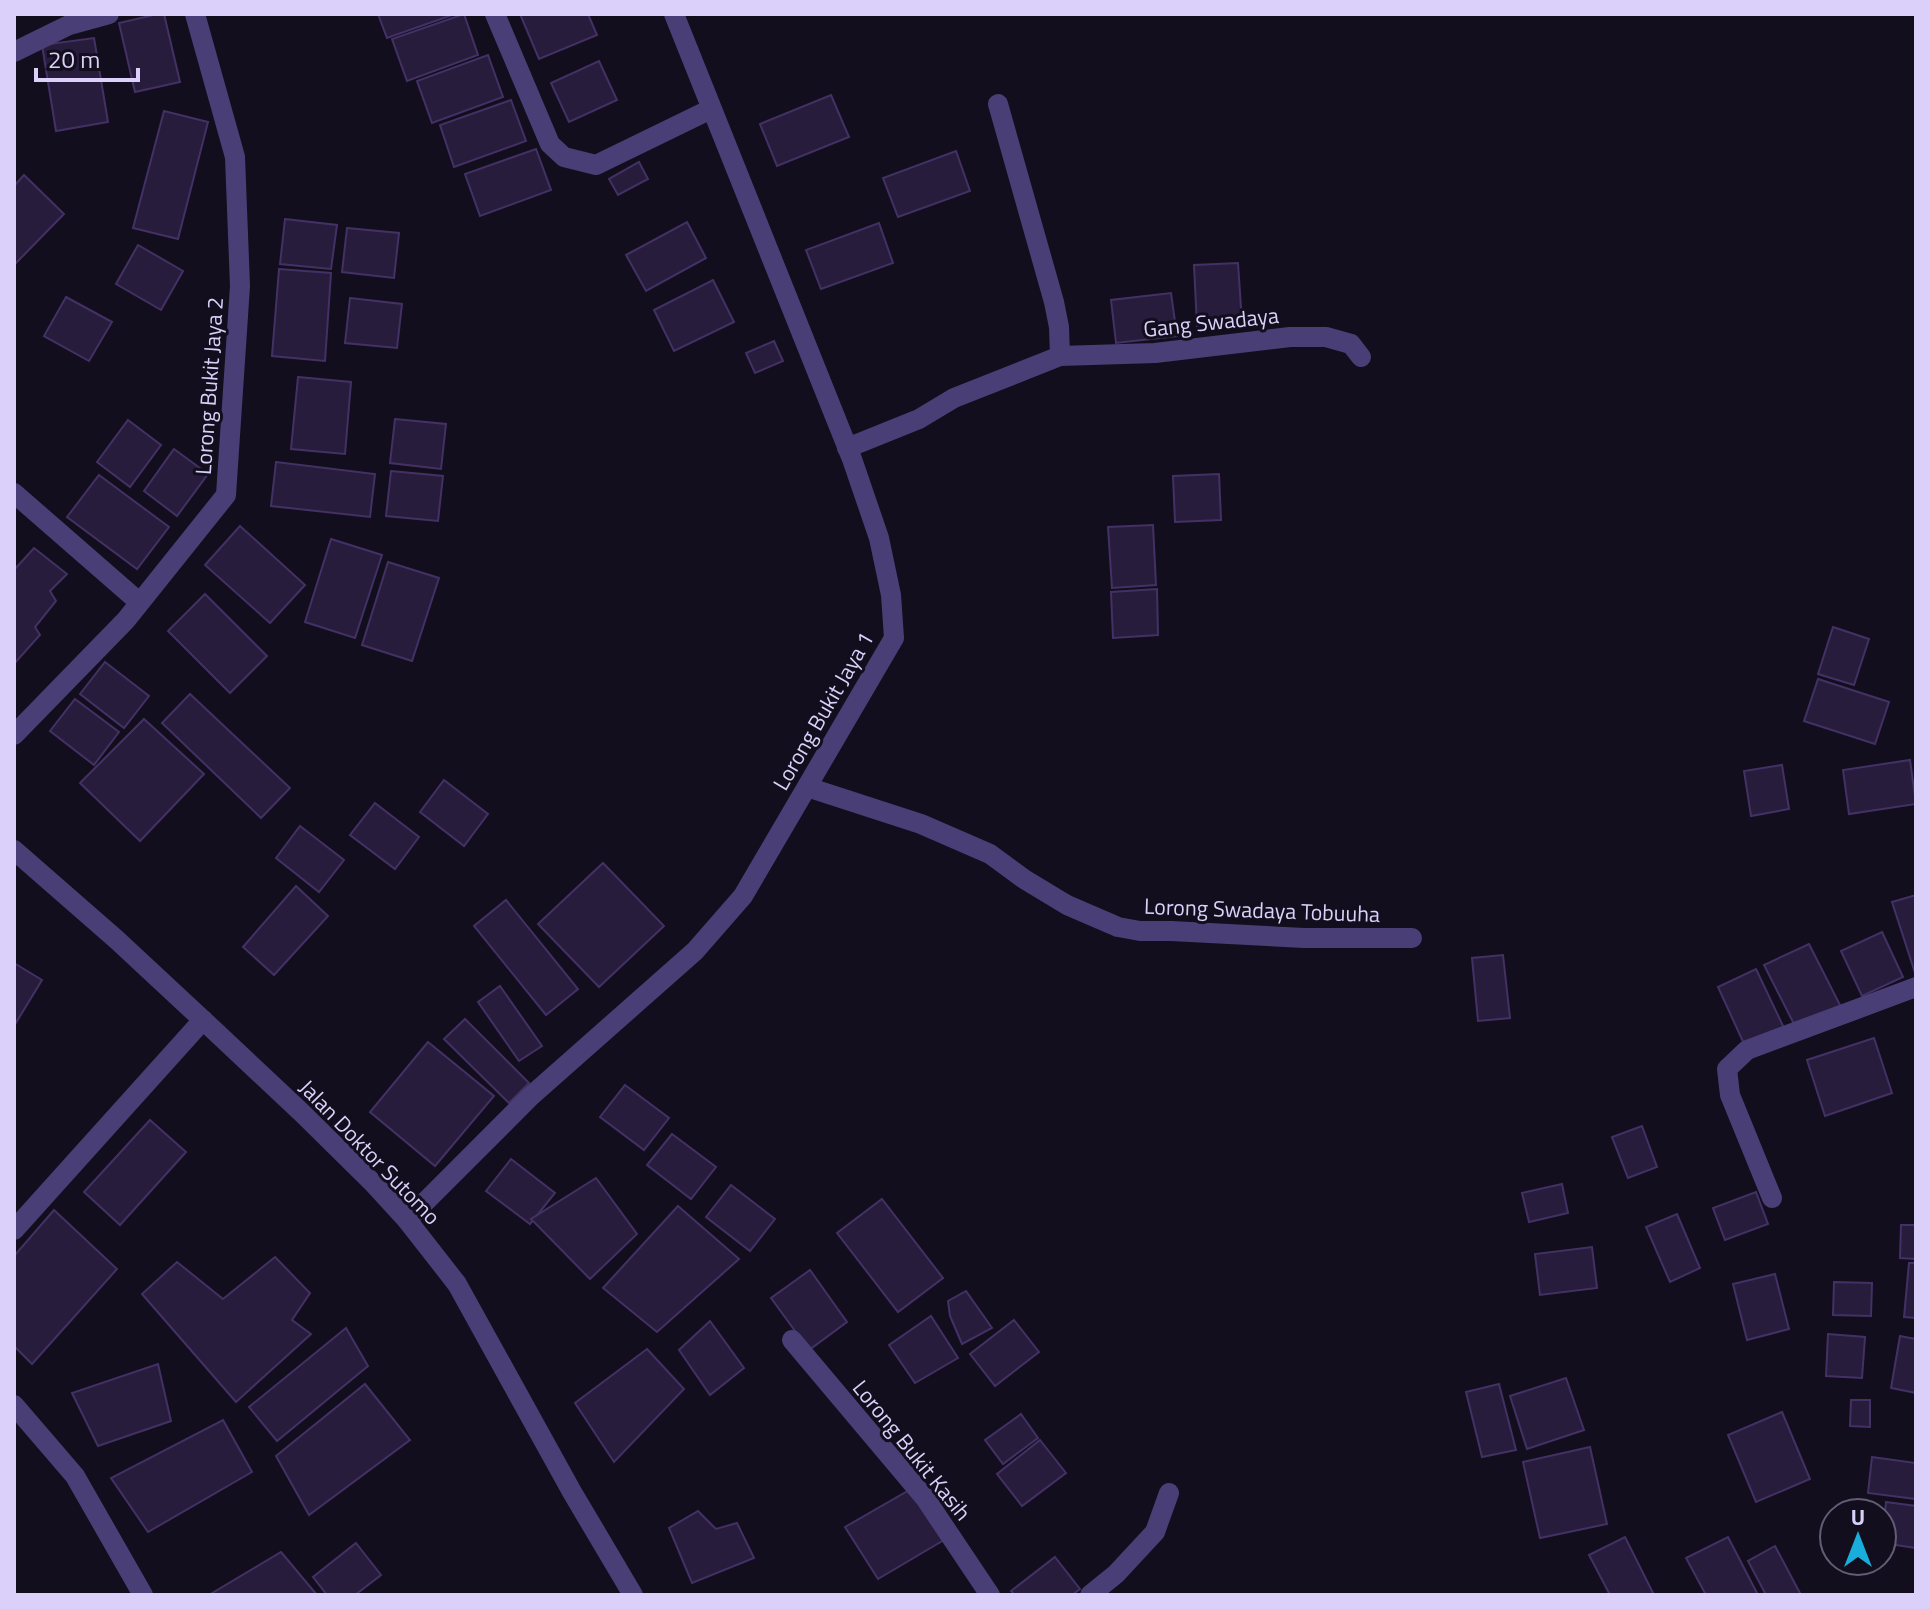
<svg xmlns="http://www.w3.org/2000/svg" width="1930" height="1609" viewBox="0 0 1930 1609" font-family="'Titillium Web',sans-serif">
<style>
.building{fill:#271c3b;stroke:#433165;stroke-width:2}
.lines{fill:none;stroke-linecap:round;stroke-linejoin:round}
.minor{stroke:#493f76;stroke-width:20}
.labels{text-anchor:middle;stroke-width:6;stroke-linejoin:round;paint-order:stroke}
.street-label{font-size:22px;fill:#dad0f9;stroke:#130e1d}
</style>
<rect width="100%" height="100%" fill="#130e1d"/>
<g class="building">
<polygon points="158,14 164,14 180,82 135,92 119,23"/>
<polygon points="378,14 455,14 387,38"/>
<polygon points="464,14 478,55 407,81 392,39"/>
<polygon points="520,14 588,14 597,35 539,59"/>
<polygon points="94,38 108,122 56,131 42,45"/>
<polygon points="488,55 503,97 432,123 417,81"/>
<polygon points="599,61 617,100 569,122 551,83"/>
<polygon points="831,95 849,137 777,166 760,124"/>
<polygon points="511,100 526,141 454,167 440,125"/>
<polygon points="164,111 208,122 178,239 133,228"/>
<polygon points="536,149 551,190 480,216 465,174"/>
<polygon points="956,151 970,191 898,217 883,178"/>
<polygon points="639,162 648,179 618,195 609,179"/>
<polygon points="24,175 64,214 14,265 14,186"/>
<polygon points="285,219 337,225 331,269 280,264"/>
<polygon points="687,222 706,258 646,291 626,255"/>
<polygon points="879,223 893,263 821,289 806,250"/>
<polygon points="347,228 399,233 394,278 342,272"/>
<polygon points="138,245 183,271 161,310 116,284"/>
<polygon points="1238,263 1242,323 1197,326 1194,265"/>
<polygon points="279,269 331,273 325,361 272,356"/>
<polygon points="713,280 734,322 674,351 654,310"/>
<polygon points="1171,293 1177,336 1116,343 1111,300"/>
<polygon points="66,297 112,322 89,361 44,336"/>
<polygon points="350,298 402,304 397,348 345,343"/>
<polygon points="774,341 783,361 755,373 746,353"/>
<polygon points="298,377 351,382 345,454 291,449"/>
<polygon points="395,419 446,424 441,469 390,463"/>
<polygon points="128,420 161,445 130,487 97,462"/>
<polygon points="174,449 208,474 177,516 144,491"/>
<polygon points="276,462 375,474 370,517 271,506"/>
<polygon points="391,471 443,476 438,521 386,516"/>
<polygon points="1219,474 1221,520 1175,522 1173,476"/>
<polygon points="99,475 169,527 137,569 67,517"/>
<polygon points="1153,525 1156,585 1112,588 1108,527"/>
<polygon points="240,526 305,585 270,623 205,565"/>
<polygon points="331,539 382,555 355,638 305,622"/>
<polygon points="34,548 67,574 50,591 56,601 35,627 40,635 14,664 14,570"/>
<polygon points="388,562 439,578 412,661 362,645"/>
<polygon points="1157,589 1158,635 1113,638 1111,592"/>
<polygon points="205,594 267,656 230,693 168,631"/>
<polygon points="1833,627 1869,639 1854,685 1818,674"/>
<polygon points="105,662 149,696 124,728 80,694"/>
<polygon points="1818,679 1889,702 1875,744 1804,721"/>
<polygon points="190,694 290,788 261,818 162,723"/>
<polygon points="75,699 119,732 94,765 50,731"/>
<polygon points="144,719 204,774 140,841 80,783"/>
<polygon points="1910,760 1916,804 1849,814 1843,770"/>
<polygon points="1782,765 1789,809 1751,816 1744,771"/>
<polygon points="444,780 488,814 464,846 420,812"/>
<polygon points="375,803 419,837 395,869 350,835"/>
<polygon points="300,826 344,860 319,892 276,858"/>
<polygon points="603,863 664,926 599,987 538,924"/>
<polygon points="296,886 328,916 274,975 243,947"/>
<polygon points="1916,895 1916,976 1892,902"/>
<polygon points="506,900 578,989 546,1015 474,926"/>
<polygon points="1882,932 1903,977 1862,996 1841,951"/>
<polygon points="1809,944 1842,1009 1797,1030 1764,965"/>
<polygon points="1503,955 1510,1018 1478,1021 1472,958"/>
<polygon points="14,963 42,980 14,1026"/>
<polygon points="1756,969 1784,1028 1745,1046 1718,987"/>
<polygon points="500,986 542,1046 519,1061 478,1002"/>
<polygon points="465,1019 529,1083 509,1103 444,1039"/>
<polygon points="1874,1038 1892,1093 1825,1116 1807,1060"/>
<polygon points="428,1042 494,1096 435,1166 370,1112"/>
<polygon points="625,1085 669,1118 644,1150 600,1117"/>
<polygon points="150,1120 186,1152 120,1225 84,1192"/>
<polygon points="1642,1126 1657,1167 1628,1178 1612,1137"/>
<polygon points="672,1134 716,1167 691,1199 647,1165"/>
<polygon points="511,1159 555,1193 530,1224 486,1191"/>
<polygon points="596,1178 637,1234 590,1279 531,1219"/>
<polygon points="1562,1184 1568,1213 1529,1222 1522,1193"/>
<polygon points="731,1185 775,1219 750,1251 706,1217"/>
<polygon points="1756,1192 1768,1224 1725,1240 1713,1208"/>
<polygon points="882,1199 943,1278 898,1312 837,1233"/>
<polygon points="678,1206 739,1259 657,1332 603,1288"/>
<polygon points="54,1210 117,1269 32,1364 14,1346 14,1256"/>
<polygon points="1677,1214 1700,1268 1670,1282 1646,1227"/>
<polygon points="1901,1225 1916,1225 1916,1259 1900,1258"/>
<polygon points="1592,1247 1597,1288 1540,1295 1535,1254"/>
<polygon points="275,1257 310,1293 292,1320 311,1334 236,1402 142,1294 177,1262 223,1299"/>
<polygon points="1909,1263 1916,1263 1916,1318 1904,1317"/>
<polygon points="810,1270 847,1322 809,1350 771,1298"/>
<polygon points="1775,1274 1789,1329 1747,1340 1733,1284"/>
<polygon points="1834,1282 1872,1283 1871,1316 1833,1315"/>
<polygon points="966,1291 992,1328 962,1344 950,1316 948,1301"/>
<polygon points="931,1316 958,1358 915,1383 889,1345"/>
<polygon points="1014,1320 1039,1352 995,1386 970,1354"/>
<polygon points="710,1321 744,1368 710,1395 679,1350"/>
<polygon points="346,1328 368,1366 277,1441 249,1407"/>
<polygon points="1828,1334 1865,1337 1862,1378 1826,1376"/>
<polygon points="1900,1336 1916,1339 1916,1393 1891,1388"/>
<polygon points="647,1349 684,1389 614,1462 575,1403"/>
<polygon points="158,1364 171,1421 98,1446 72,1393"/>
<polygon points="1566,1378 1584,1430 1527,1449 1510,1396"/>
<polygon points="365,1384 410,1440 309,1515 276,1456"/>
<polygon points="1499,1384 1516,1450 1482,1457 1466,1392"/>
<polygon points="1851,1400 1870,1400 1870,1427 1850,1426"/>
<polygon points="1782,1412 1810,1479 1756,1502 1728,1435"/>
<polygon points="1021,1414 1038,1438 1003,1464 985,1440"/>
<polygon points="223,1420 252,1472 148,1532 111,1478"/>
<polygon points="1040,1440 1066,1473 1022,1506 997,1474"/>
<polygon points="1590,1447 1607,1524 1540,1538 1523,1462"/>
<polygon points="1872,1457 1916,1463 1916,1499 1868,1493"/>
<polygon points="911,1489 944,1540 878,1579 845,1527"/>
<polygon points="1886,1502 1916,1506 1916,1548 1882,1543"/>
<polygon points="698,1511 716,1529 737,1523 754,1558 692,1583 669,1528"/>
<polygon points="1625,1537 1654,1595 1610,1595 1589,1555"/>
<polygon points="1728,1537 1758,1595 1706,1595 1686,1558"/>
<polygon points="356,1543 381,1575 355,1595 327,1595 313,1577"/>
<polygon points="1775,1546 1801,1595 1766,1595 1748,1561"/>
<polygon points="281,1552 317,1595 209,1595"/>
<polygon points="1055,1557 1080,1589 1072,1595 1015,1595 1011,1591"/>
</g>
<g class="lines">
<g class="minor">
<polyline points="495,14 550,144 564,157 596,165 711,109"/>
<polyline points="14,52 69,25 109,14"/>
<polyline points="1060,356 1155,353 1290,337 1326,337 1351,344 1361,357"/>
<polyline points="847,448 919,419 954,398 1060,356 1059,327 1054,302 998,104"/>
<polyline points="14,493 139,602"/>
<polyline points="14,735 126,620 226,495 240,286 235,157 195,14"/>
<polyline points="807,787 921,824 990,854 1024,879 1067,905 1118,927 1140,931 1171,931 1304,938 1412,938"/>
<polyline points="14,850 117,940 203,1020 301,1112 374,1184 407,1220 457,1284 572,1492 633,1595"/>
<polyline points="1772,1198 1730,1095 1727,1069 1747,1050 1916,987"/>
<polyline points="407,1220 531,1096 695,951 743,896 894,638 891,595 879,538 852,459 674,14"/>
<polyline points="14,1230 203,1020"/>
<polyline points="792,1340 925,1498 990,1595"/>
<polyline points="14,1405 75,1476 143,1595"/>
<polyline points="1090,1595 1116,1574 1155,1532 1169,1493"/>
</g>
</g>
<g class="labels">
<g class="street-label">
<text transform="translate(1211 322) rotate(-6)" y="8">Gang Swadaya</text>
<text transform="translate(209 386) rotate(-86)" y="8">Lorong Bukit Jaya 2</text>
<text transform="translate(823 711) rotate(-60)" y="8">Lorong Bukit Jaya 1</text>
<text transform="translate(1262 910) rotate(2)" y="8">Lorong Swadaya Tobuuha</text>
<text transform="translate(370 1152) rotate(46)" y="8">Jalan Doktor Sutomo</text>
<text transform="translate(912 1450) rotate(51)" y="8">Lorong Bukit Kasih</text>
</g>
</g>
<rect width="1930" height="1609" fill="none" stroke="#dad0f9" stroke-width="32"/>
<g transform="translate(1858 1537)"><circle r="38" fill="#130e1d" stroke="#635c75" stroke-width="2"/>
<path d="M0-6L14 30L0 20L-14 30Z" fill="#1aacda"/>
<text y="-12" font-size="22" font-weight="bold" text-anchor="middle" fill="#dad0f9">U</text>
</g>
<path d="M36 68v12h102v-12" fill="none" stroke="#dad0f9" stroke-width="4"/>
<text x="48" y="68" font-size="24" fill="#dad0f9" stroke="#130e1d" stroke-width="6" paint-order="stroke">20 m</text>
</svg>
